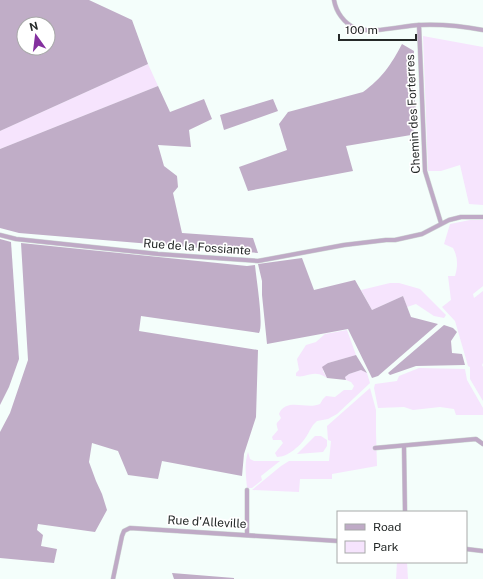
<svg xmlns="http://www.w3.org/2000/svg" width="483" height="579" viewBox="0 0 483 579" font-family="'Public Sans',sans-serif">
<style>
.green{fill:#f6e4fd}
.forest{fill:#c0adc7;fill-rule:evenodd}
.lines{fill:none;stroke-linecap:round;stroke-linejoin:round}
.street-casing{stroke:#cfd8d5;stroke-width:5}
.street{stroke:#bfaac6;stroke-width:4}
.labels{text-anchor:middle;stroke-width:3.5;stroke-linejoin:round;paint-order:stroke}
.street-label{font-size:12px;fill:#252928;stroke:#fff}
</style>
<rect width="100%" height="100%" fill="#f4fefb"/>
<g class="green">
<polygon points="423,36 483,47 483,205 469,204 460,165 441,171 428,171"/>
<polygon points="148,64 158,86 0,149 0,131"/>
<path d="M470 220H483V286L473 294 474 298 483 291V363L482 365 483 367V401L470 379V367L468 366 455 321 442 307 451 300 448 276H455C458 266 458 257 453 248L444 244 450 224Z"/>
<polygon points="390,283 399,283 420,289 446,315 444,318 434,316 416,304 407,307 403,296 372,310 361,290"/>
<path d="M347 330 356 355 328 363 323 371 327 378C324 376 320 374 317 374 309 373 304 378 296 376V373L299 370 297 359 306 345 316 342 325 334Z"/>
<polygon points="419,368 465,369 467,380 483,408 483,415 456,415 454,409 440,407 413,410 404,407 378,408 374,388 375,384 397,381 399,376"/>
<path d="M361 370 367 373 370 383 337 414 328 419 317 421C311 426 310 431 306 437 300 446 288 457 277 457L275 453 283 443 281 440H273L272 437 278 430C276 421 276 425 281 418L279 414C286 397 307 410 320 404L323 399 326 396 335 397 344 390H352L354 386 351 382 346 380 345 377 349 374Z"/>
<polygon points="370,388 376,410 376,432 377,466 332,474 332,479 300,479 299,492 252,490 281,466 289,461 329,461 331,441 328,440 327,426"/>
<polygon points="315,436 321,436 327,440 327,446 323,452 297,454"/>
<path d="M248 452 250 459 254 461H280L261 476 262 480 252 488H247C246 475 244 464 248 452Z"/>
<polygon points="397,562 407,562 408,579 396,579"/>
</g>
<g class="forest">
<path d="M0 0H89L132 20 148 64 0 131ZM24 24H48V48H24Z"/>
<path d="M402 44 414 51 412 81 418 124 411 135 346 146 353 171 248 191 239 167 287 150 279 124 288 112 363 92C382 78 391 65 402 44Z"/>
<polygon points="158,86 170,112 204,99 212,119 189,130 191,147 158,145 164,166 177,176 178,187 173,193 182,233 253,238 258,253 19,233 0,228 0,149"/>
<polygon points="273,99 278,111 224,130 220,115"/>
<polygon points="0,239 11,242 19,359 9,387 0,405"/>
<path d="M21 243 247 266 255 265C256 277 264 325 259 333L141 316 139 331 258 350 256 417 244 454 242 476 162 461 158 479 128 475 118 451 92 443 89 462 96 481 102 494 107 510 95 532 38 524 37 530 43 535 41 546 57 549 54 563 0 558V432L10 413 28 360Z"/>
<polygon points="302,258 314,290 355,280 372,310 403,296 411,317 438,324 378,376 372,378 348,329 267,344 262,295 262,281 258,264"/>
<polygon points="444,325 453,328 457,332 451,341 452,353 462,354 465,365 416,366 390,375 388,373"/>
<polygon points="356,355 367,373 361,370 349,374 345,377 346,380 327,378 322,367 328,363"/>
<polygon points="172,573 234,578 234,579 174,579"/>
</g>
<g class="lines">
<g class="street-casing">
<g id="street">
<path d="M334 0C336 12 344 23 355 28 373 34 400 26 419 25 441 24 462 26 483 30"/>
<polyline points="419,25 425,171 441,223"/>
<polyline points="0,235 16,239 158,254 258,261 344,245 386,240 395,240 422,234 449,220 461,217 483,217"/>
<polyline points="404,446 405,512"/>
<polyline points="375,448 476,439 483,444"/>
<polyline points="247,490 247,535"/>
<polyline points="466,549 483,551"/>
<polyline points="113,579 122,536 124,531 130,528 338,541"/>
</g>
</g>
<use href="#street" class="street"/>
</g>
<g class="labels">
<g class="street-label">
<text transform="translate(413 114) rotate(-93)" y="4">Chemin des Forterres</text>
<text transform="translate(197 247) rotate(4)" y="4">Rue de la Fossiante</text>
<text transform="translate(207 522) rotate(3)" y="4">Rue d'Alleville</text>
</g>
</g>
<rect x="337" y="511" width="130" height="52" fill="#ffffff" stroke="#a8a9a9"/>
<rect x="345" y="524" width="20" height="6" fill="#bfaac6" stroke="#a8a9a9"/>
<text x="373" y="531" font-size="12" fill="#252928">Road</text>
<rect x="345" y="541" width="20" height="12" fill="#f6e4fd" stroke="#a8a9a9"/>
<text x="373" y="551" font-size="12" fill="#252928">Park</text>
<g transform="translate(36 36) rotate(346)"><circle r="19" fill="#ffffff" stroke="#a8a9a9"/>
<path d="M0-3L7 15L0 10L-7 15Z" fill="#84309f"/>
<text y="-6" font-size="11" font-weight="bold" text-anchor="middle" fill="#252928">N</text>
</g>
<path d="M339 34v6h77v-6" fill="none" stroke="#252928" stroke-width="2"/>
<text x="345" y="34" font-size="12" fill="#252928" stroke="#ffffff" stroke-width="3" paint-order="stroke">100 m</text>
</svg>
